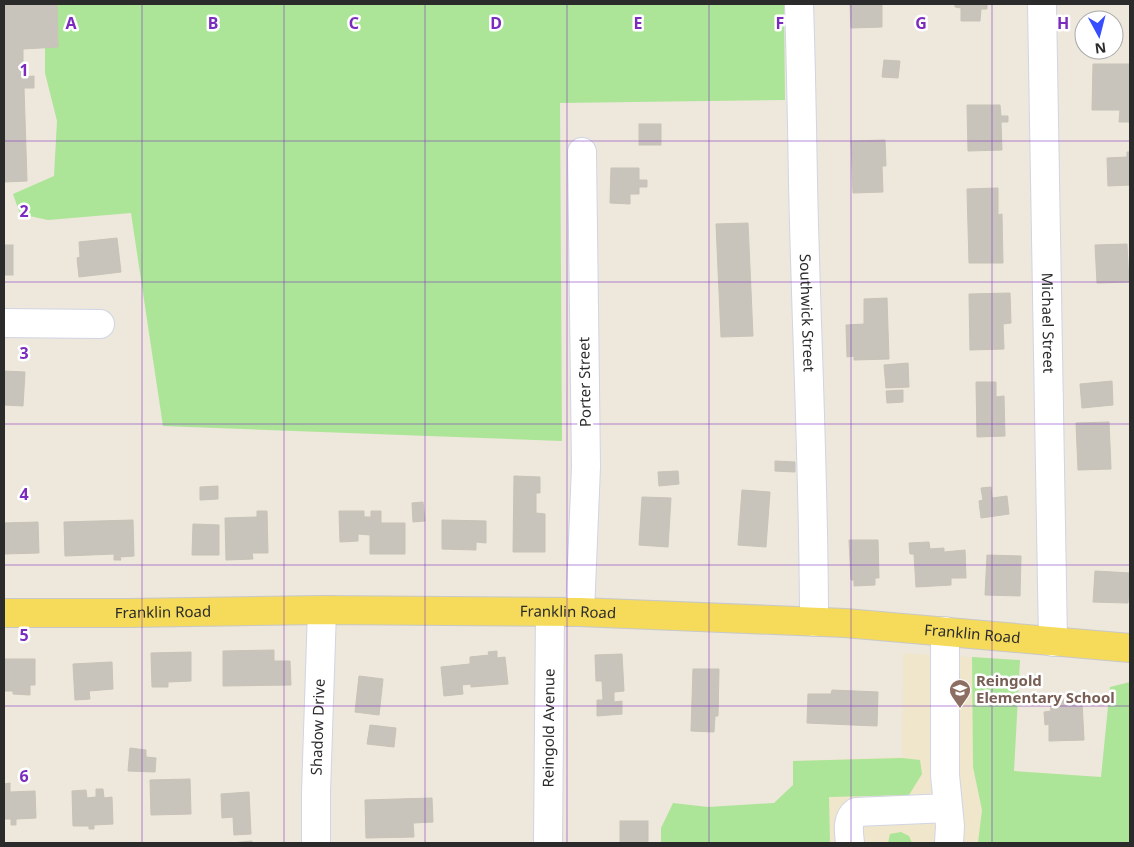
<svg xmlns="http://www.w3.org/2000/svg" width="1134" height="847" viewBox="0 0 1134 847" font-family="'Noto Sans',sans-serif">
<style>
.education{fill:#efe6cb}
.green{fill:#ace597}
.building{fill:#c8c4bc;stroke:#c8c3b6}
.lines{fill:none;stroke-linecap:round;stroke-linejoin:round}
.minor-casing{stroke:#d1d4e4;stroke-width:30}
.major-casing{stroke:#c8c8c8;stroke-width:30}
.minor{stroke:#fff;stroke-width:28}
.major{stroke:#f5db59;stroke-width:28}
.grid{fill:none;stroke:#7b2cbf;stroke-width:1;stroke-opacity:0.55}
.labels{text-anchor:middle;stroke-width:5;stroke-linejoin:round;paint-order:stroke}
.street-label{font-size:15px;fill:#2b2b2b;stroke:#fff}
.education-label{font-size:15px;font-weight:bold;fill:#785e54;stroke:#fff;text-anchor:start}
.grid-label{font-size:16px;text-anchor:middle;font-weight:bold;fill:#7b2cbf;stroke:#fff;stroke-width:5;stroke-linejoin:round;paint-order:stroke}
</style>
<rect width="100%" height="100%" fill="#ede7dc"/>
<polygon class="education" points="903,653 1020,660 1013,771 1130,779 1130,843 795,843 793,761 902,757"/>
<g class="green">
<polygon points="57,4 784,4 785,100 560,103 562,441 163,426 131,213 48,220 20,214 13,194 54,176 57,121 45,73 45,48 58,47"/>
<polygon points="972,657 1020,660 1014,771 1101,777 1110,687 1130,682 1130,843 978,843 982,810 973,767"/>
<polygon points="902,758 920,760 922,774 909,795 829,797 830,843 661,843 661,828 673,803 708,807 774,803 793,785 793,761"/>
<polygon points="901,832 909,836 912,843 888,843 890,834"/>
</g>
<g class="building">
<polygon points="4,4 57,4 58,47 23,49 23,77 34,76 34,88 24,88 27,181 4,182"/>
<polygon points="850,4 882,4 882,27 851,28"/>
<polygon points="955,4 987,4 987,9 981,9 980,21 961,21 961,8 955,7"/>
<polygon points="884,60 900,61 898,78 882,77"/>
<polygon points="1093,64 1130,64 1130,122 1119,122 1120,110 1092,110"/>
<polygon points="967,105 1000,105 1001,116 1008,116 1008,122 1001,122 1002,150 968,151"/>
<rect x="639" y="124" width="22" height="21"/>
<polygon points="885,140 886,166 882,166 883,192 853,193 851,141"/>
<polygon points="1127,152 1130,152 1130,185 1108,186 1107,158 1127,157"/>
<polygon points="611,168 639,168 639,180 647,180 647,187 639,187 639,194 630,194 630,204 610,203"/>
<polygon points="998,188 998,215 1002,214 1003,263 969,263 967,189"/>
<polygon points="748,223 753,336 721,337 716,224"/>
<polygon points="117,238 121,272 79,277 77,258 80,257 79,242"/>
<polygon points="1127,244 1129,282 1097,283 1095,245"/>
<rect x="4" y="245" width="9" height="30"/>
<polygon points="1010,293 1011,323 1003,324 1004,349 970,350 969,294"/>
<polygon points="887,298 889,359 854,360 854,356 847,357 846,325 864,324 864,299"/>
<polygon points="908,363 909,387 886,388 884,365"/>
<polygon points="4,371 25,372 23,406 4,405"/>
<polygon points="1112,381 1113,405 1082,408 1080,384"/>
<polygon points="976,382 996,382 996,397 1004,396 1005,436 977,437"/>
<polygon points="903,390 903,402 887,403 886,391"/>
<polygon points="1109,422 1111,469 1078,470 1076,423"/>
<polygon points="775,461 795,462 795,472 775,471"/>
<polygon points="678,471 679,484 659,486 658,472"/>
<polygon points="514,476 540,477 540,493 536,493 536,513 545,514 545,552 513,552"/>
<polygon points="218,486 218,499 200,500 200,487"/>
<polygon points="991,487 992,498 1007,496 1009,514 981,518 979,501 983,500 981,488"/>
<polygon points="742,490 770,492 766,547 738,545"/>
<polygon points="642,497 671,498 668,547 639,545"/>
<polygon points="423,502 425,521 413,522 412,503"/>
<polygon points="257,511 267,511 268,553 252,553 253,559 226,560 225,518 257,517"/>
<polygon points="339,511 364,511 364,517 371,517 371,511 381,511 381,523 405,523 405,554 370,554 370,535 358,534 358,541 340,542"/>
<polygon points="133,520 134,556 120,557 121,560 114,560 114,554 65,556 64,522"/>
<polygon points="442,520 486,521 486,543 476,542 476,550 442,549"/>
<polygon points="38,522 39,553 4,554 4,523"/>
<polygon points="193,524 219,525 219,555 192,555"/>
<polygon points="849,540 878,540 879,578 875,578 875,585 854,586 854,580 851,580"/>
<polygon points="929,542 930,549 944,548 944,552 965,550 966,578 951,578 951,585 916,587 914,554 910,554 909,543"/>
<polygon points="987,555 1021,556 1020,596 985,595"/>
<polygon points="1095,571 1130,573 1128,603 1093,602"/>
<polygon points="274,650 274,661 290,661 291,685 223,686 223,651"/>
<polygon points="497,651 497,658 505,657 508,684 471,687 471,684 462,685 463,694 444,696 441,667 470,664 470,657 489,655 488,652"/>
<polygon points="191,652 191,681 168,682 168,687 152,687 151,653"/>
<polygon points="622,654 624,691 614,692 614,702 622,701 622,714 597,716 597,700 603,700 602,681 596,681 595,655"/>
<polygon points="4,659 35,659 35,685 30,685 30,695 13,694 13,691 4,691"/>
<polygon points="112,662 113,689 89,691 90,699 75,700 73,664"/>
<polygon points="693,669 719,669 718,716 715,716 714,732 691,731"/>
<polygon points="359,676 383,679 379,715 355,712"/>
<polygon points="832,690 878,692 877,726 807,723 808,694 831,694"/>
<polygon points="1067,695 1075,695 1075,701 1082,701 1084,740 1049,741 1049,724 1045,725 1044,712 1051,711 1050,700 1067,700"/>
<polygon points="370,725 396,728 394,747 367,744"/>
<polygon points="130,748 146,750 146,757 156,758 155,772 128,771"/>
<polygon points="190,779 191,814 151,815 150,780"/>
<polygon points="10,783 10,792 35,791 36,818 16,819 16,825 11,825 11,819 4,819 4,784"/>
<polygon points="96,789 103,789 104,798 112,797 113,824 94,825 94,829 89,829 89,826 73,826 72,791 86,790 87,798 96,797"/>
<polygon points="249,792 251,834 234,835 233,817 222,818 221,794"/>
<polygon points="432,798 433,822 413,823 414,837 366,838 365,800"/>
<rect x="620" y="821" width="28" height="22"/>
<polygon points="252,841 252,843 231,843"/>
</g>
<g class="lines">
<g class="minor-casing">
<g id="minor">
<path id="s1" d="M799 4C801 63 802 122 803 182 806 329 814 475 814 622"/>
<path id="s2" d="M1042 4 1053 642"/>
<polyline points="4,323 100,324"/>
<polyline points="580,612 586,467 582,152"/>
<polyline points="945,631 945,775 950,826 949,843"/>
<path id="s3" d="M316 843V792L322 610"/>
<path id="s4" d="M548 843 550 612"/>
<path d="M850 843C849 833 846 819 856 812L948 808"/>
</g>
</g>
<g class="major-casing">
<g id="major">
<path id="s5" d="M4 613H129L322 610 580 612 845 623 1130 648"/>
</g>
</g>
<use href="#minor" class="minor"/>
<use href="#major" class="major"/>
</g>
<path class="grid" d="M142 4V843M284 4V843M425 4V843M567 4V843M709 4V843M851 4V843M992 4V843M4 141H1130M4 282H1130M4 424H1130M4 565H1130M4 706H1130"/>
<defs>
<g id="school-pin" transform="scale(1.125)"><path d="M0 17L-7.5 6A9.5 9.5 0 1 1 7.5 6Z" fill="#8d6e63" stroke="#fff"/><path d="M0-5L7-2L0 1L-7-2ZM-4 1L0 2.5L4 1V4Q0 6-4 4Z" fill="#fff"/></g>
</defs>
<g fill-rule="evenodd">
<use href="#school-pin" x="960" y="690"/>
</g>
<g class="labels">
<g class="street-label">
<text dy="5" stroke="none"><textPath href="#s1" startOffset="309">Southwick Street</textPath></text>
<text dy="5" stroke="none"><textPath href="#s2" startOffset="319">Michael Street</textPath></text>
<text transform="translate(585 382) rotate(-91)" y="5">Porter Street</text>
<text dy="5" stroke="none"><textPath href="#s5" startOffset="159">Franklin Road</textPath></text>
<text dy="5" stroke="none"><textPath href="#s5" startOffset="564">Franklin Road</textPath></text>
<text dy="5" stroke="none"><textPath href="#s5" startOffset="969">Franklin Road</textPath></text>
<text dy="5" stroke="none"><textPath href="#s3" startOffset="116">Shadow Drive</textPath></text>
<text dy="5" stroke="none"><textPath href="#s4" startOffset="115">Reingold Avenue</textPath></text>
</g>
<g class="education-label">
<text x="976" y="686">Reingold<tspan x="976" dy="17">Elementary School</tspan></text>
</g>
</g>
<g class="grid-label">
<text x="71" y="29">A</text>
<text x="213" y="29">B</text>
<text x="354" y="29">C</text>
<text x="496" y="29">D</text>
<text x="638" y="29">E</text>
<text x="780" y="29">F</text>
<text x="921" y="29">G</text>
<text x="1063" y="29">H</text>
<text x="24" y="76">1</text>
<text x="24" y="217">2</text>
<text x="24" y="359">3</text>
<text x="24" y="500">4</text>
<text x="24" y="641">5</text>
<text x="24" y="782">6</text>
</g>
<rect width="1134" height="847" fill="none" stroke="#2b2b2b" stroke-width="10"/>
<g transform="translate(1099 35) rotate(173)"><circle r="24" fill="#ffffff" stroke="#aaaaaa"/>
<path d="M0-4L9 19L0 12L-9 19Z" fill="#374eff"/>
<text y="-8" font-size="14" font-weight="bold" text-anchor="middle" fill="#2b2b2b">N</text>
</g>
</svg>
